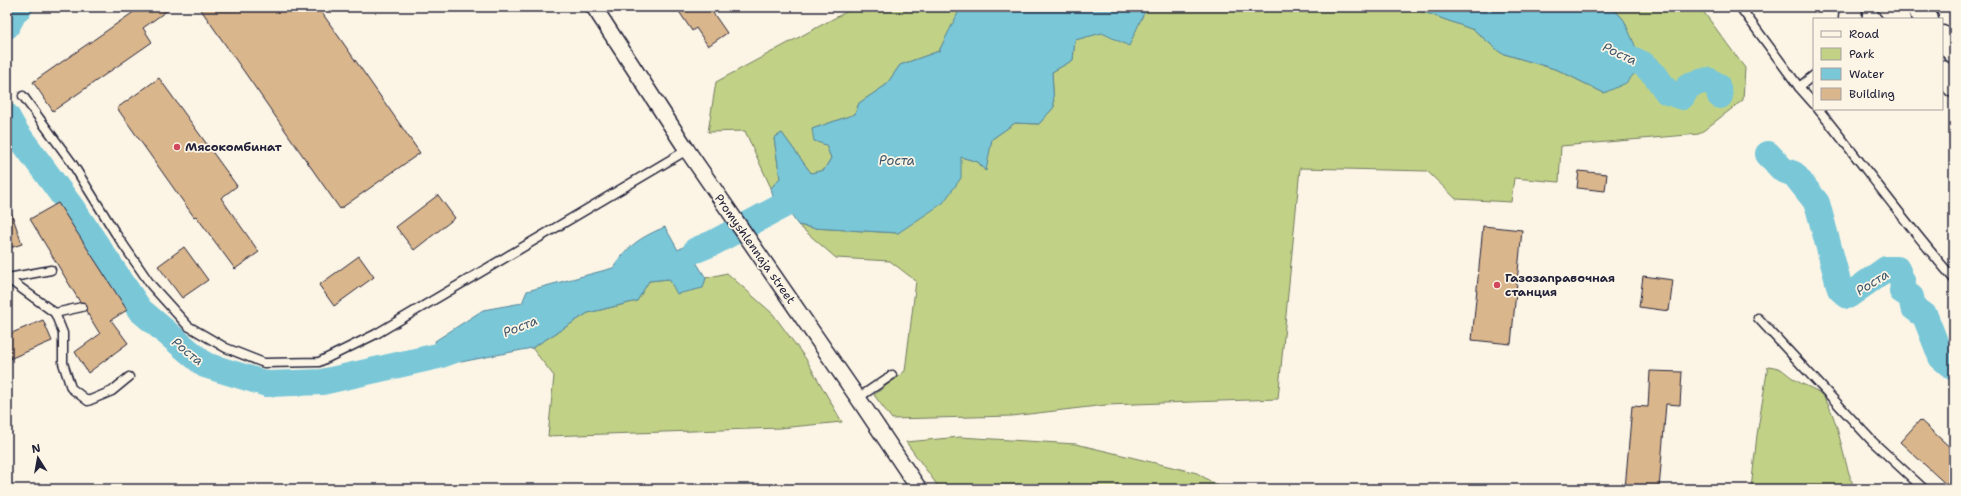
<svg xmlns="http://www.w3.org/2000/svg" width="1961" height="496" viewBox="0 0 1961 496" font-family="'Shantell Sans',sans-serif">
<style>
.green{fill:#c1d286;stroke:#727a60}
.water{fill:#7ac7d8;stroke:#578599}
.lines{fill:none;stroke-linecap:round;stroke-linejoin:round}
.river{stroke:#7ac7d8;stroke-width:26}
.building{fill:#dab68c;stroke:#22223b}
.lane-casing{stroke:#22223b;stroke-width:11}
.street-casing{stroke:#22223b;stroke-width:18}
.primary-casing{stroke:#22223b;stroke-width:25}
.lane{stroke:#fcf5e5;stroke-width:8}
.street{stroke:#fcf5e5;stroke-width:15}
.primary{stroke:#fcf5e5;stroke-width:22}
.poi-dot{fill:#d1495b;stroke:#fcf5e5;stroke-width:1.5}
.labels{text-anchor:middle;stroke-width:3.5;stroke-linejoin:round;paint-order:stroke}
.poi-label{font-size:12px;font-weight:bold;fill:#22223b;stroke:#fcf5e5;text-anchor:start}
.street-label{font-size:12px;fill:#22223b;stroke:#fcf5e5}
.water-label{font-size:13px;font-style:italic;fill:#3c546a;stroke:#fcf5e5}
</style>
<rect width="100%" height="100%" fill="#fcf5e5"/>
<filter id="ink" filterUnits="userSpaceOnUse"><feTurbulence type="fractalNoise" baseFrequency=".025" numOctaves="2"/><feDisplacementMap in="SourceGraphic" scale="8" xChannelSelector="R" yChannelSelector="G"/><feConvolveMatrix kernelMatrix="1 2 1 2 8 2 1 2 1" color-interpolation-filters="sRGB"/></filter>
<g filter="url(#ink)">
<g class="green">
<polygon points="855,7 962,7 939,51 900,65 886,85 859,103 855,114 812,129 826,145 831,158 824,170 811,173 782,133 774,138 780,178 771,188 745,131 708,132 716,82"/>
<path d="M1149 7H1410L1474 30 1501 53 1558 70 1604 93 1624 20 1612 7H1700L1745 68 1743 100 1699 134 1561 146 1559 182 1514 178 1511 202 1456 199 1427 171 1300 168 1278 399 1106 405 1012 416 892 419 874 395 905 371 916 281 890 261 836 258 798 225 813 228 898 233 961 157 978 162 985 171 992 139 1015 123 1039 124 1054 107 1052 72 1073 60 1075 40C1096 34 1136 25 1149 7Z"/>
<polygon points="727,273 773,314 806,359 842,422 780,428 548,436 554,376 532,348 588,313 637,301 649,281 669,279 702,288 706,278"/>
<path d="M1768 366C1784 368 1782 371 1794 379 1802 385 1814 388 1821 394 1839 414 1842 462 1855 489H1751L1757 435Z"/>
<polygon points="960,437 1076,444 1197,473 1223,489 940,489 906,442"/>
</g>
<g class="water">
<polygon points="961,7 1149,7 1143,15 1129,46 1102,33 1075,40 1073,60 1052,72 1054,107 1039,124 1015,123 992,139 986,171 978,162 961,157 961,178 943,203 898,233 813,228 798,225 782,202 773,197 771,188 780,178 774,138 782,133 811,173 824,170 831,158 826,145 814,141 812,129 855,114 859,103 886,85 900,65 939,51"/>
<polygon points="1410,7 1612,7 1624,20 1643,64 1626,83 1604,93 1558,70 1501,53 1474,30"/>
<path d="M665 227 678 250 695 240 725 230 728 237 696 262 706 278 703 288 677 294 669 279 649 281 637 301 588 313 532 348 461 362 438 356 435 341 483 310 522 303 527 291 613 268C629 245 639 238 665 227Z"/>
</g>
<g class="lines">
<g class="river">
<polyline points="7,26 14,13 20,7"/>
<polyline points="1610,49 1643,64 1655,75 1667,92 1682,97 1689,85 1708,80 1717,85 1720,96"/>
<polyline points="7,116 16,132 72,208 140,310 205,365 267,384 322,382 438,356 472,344"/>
<polyline points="1768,154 1783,170 1794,174 1817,203 1840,289 1848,296 1886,269 1897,269 1903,283 1902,291 1911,297 1913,307 1925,316 1941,357 1954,368"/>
<polyline points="696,250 713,243 816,188"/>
</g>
</g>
<g class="building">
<polygon points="132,7 172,7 143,28 152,42 53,111 33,82 135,11"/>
<polygon points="199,7 318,7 420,153 340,209"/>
<polygon points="676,7 709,7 727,33 708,46 696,28 692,31"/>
<polygon points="159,78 237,186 221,198 259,252 235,269 196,216 194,217 117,108"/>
<polygon points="1579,171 1607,174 1605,191 1577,188"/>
<polygon points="438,195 455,218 414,250 396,227"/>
<polygon points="58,203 127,310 111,320 128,343 88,373 75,352 100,334 86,311 86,304 80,302 30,219"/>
<polygon points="9,206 22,244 7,249 7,207"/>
<polygon points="1483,226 1522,230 1511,344 1472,340"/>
<polygon points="184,247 208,280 182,298 158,266"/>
<polygon points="359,256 374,277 334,306 319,285"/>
<polygon points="1643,276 1673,280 1669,311 1639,307"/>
<polygon points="43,320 52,341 7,360 7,335"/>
<polygon points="1650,371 1682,372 1680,405 1666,404 1659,489 1625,489 1632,406 1648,407"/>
<polygon points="1920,420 1954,451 1954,489 1951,489 1900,442"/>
</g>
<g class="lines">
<g class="lane-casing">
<g id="lane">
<polyline points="1740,7 1799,87"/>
<polyline points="1814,75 1799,87 1814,104"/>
<polyline points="23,96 72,163 116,234 151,285 188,326 226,348 264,363 319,362 376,334 687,150"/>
<path d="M1818 109C1864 165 1906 225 1954 279"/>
<polyline points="7,278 55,313 63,333 63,363 71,388 88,401 112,391 129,377"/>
<polyline points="8,278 51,270"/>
<polyline points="55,313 82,307"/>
<polyline points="1758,318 1872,441 1924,489"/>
<polyline points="858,398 892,375"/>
</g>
</g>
<g class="street-casing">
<polyline id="street" points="594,7 687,150 858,398 919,489"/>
</g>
<g class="primary-casing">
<g id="primary">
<polyline points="1889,7 1899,19"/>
<polyline points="1917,7 1927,19"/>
<polyline points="1850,19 1851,7"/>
<polyline points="1942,37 1954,52"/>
<polyline points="1942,72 1954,86"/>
</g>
</g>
<use href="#lane" class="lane"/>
<use href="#street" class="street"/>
<use href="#primary" class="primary"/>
</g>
</g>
<g class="poi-dot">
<circle cx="177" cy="147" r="4"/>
<circle cx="1497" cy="285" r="4"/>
</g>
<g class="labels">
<g class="poi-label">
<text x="185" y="151">Мясокомбинат</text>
<text x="1505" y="282">Газозаправочная<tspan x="1505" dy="14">станция</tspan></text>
</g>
<g class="street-label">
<text transform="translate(755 249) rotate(55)" y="4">Promyshlennaja street</text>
</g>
<g class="water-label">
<text transform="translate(1620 53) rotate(25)" y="5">Роста</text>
<text x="897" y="165">Роста</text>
<text transform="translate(1872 282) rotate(-32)" y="5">Роста</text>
<text transform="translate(520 326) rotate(-22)" y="5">Роста</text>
<text transform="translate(188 351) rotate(39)" y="5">Роста</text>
</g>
</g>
<rect width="1961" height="496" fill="none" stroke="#fcf5e5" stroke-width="24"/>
<rect x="12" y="12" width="1937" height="472" fill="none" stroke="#22223b" stroke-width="1.5" filter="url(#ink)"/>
<rect x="1813" y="18" width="130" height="92" fill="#fcf5e5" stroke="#a5a1a1"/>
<rect x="1821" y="31" width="20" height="6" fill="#fcf5e5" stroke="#a5a1a1"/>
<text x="1849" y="38" font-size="12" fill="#22223b">Road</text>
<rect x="1821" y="48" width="20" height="12" fill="#c1d286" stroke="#a5a1a1"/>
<text x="1849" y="58" font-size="12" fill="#22223b">Park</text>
<rect x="1821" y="68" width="20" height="12" fill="#7ac7d8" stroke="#a5a1a1"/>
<text x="1849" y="78" font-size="12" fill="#22223b">Water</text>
<rect x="1821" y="88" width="20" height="12" fill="#dab68c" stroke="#a5a1a1"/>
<text x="1849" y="98" font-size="12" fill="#22223b">Building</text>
<g transform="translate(38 458) rotate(349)" stroke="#fcf5e5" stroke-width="3" paint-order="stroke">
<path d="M0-3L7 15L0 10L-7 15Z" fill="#22223b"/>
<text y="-6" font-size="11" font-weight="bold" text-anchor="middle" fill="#22223b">N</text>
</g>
</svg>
